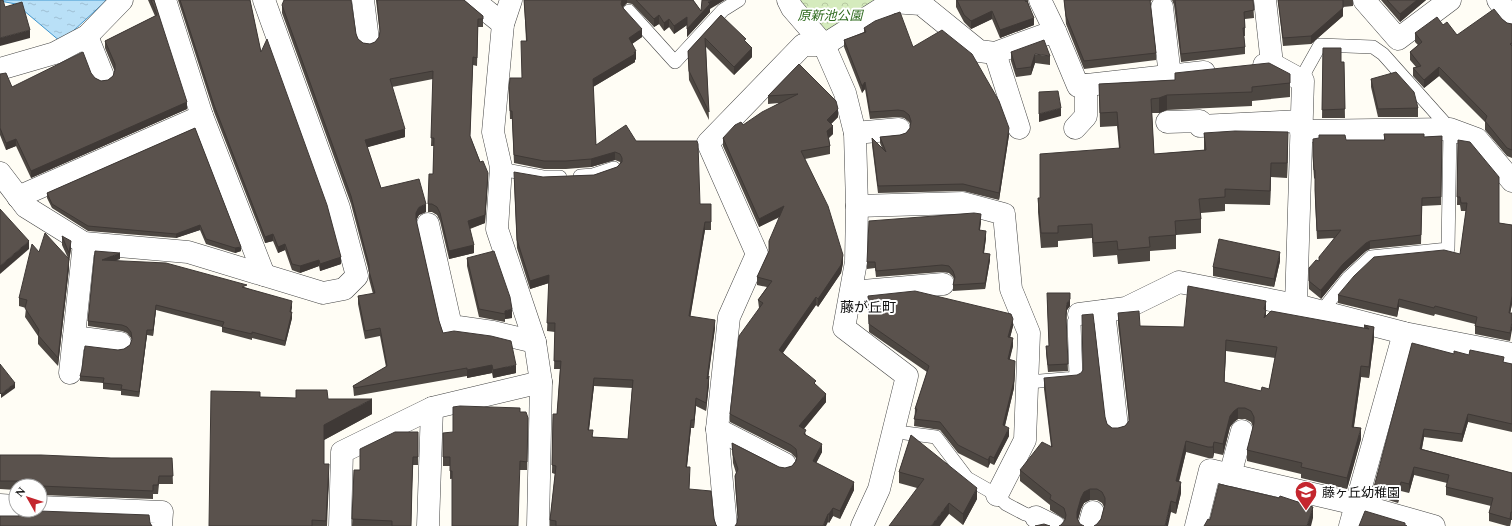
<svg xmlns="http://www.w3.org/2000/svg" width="1512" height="526" viewBox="0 0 1512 526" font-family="Spectral,'Noto Sans JP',serif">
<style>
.park{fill:url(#park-crowns)}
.water{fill:url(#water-ripples);stroke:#3f96cf}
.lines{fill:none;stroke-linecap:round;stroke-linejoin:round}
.service-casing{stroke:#444;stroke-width:14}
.minor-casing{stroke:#444;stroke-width:23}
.service{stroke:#fff;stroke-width:13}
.minor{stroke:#fff;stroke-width:22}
.wall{fill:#4d4742;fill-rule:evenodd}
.shaded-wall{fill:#3f3936}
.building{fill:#5a524d;stroke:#3f3936;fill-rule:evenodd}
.labels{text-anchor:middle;stroke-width:4;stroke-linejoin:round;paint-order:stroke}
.park-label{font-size:13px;font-style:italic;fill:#2f6b1f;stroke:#fff}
.poi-label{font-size:13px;fill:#111;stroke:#fff;text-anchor:start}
.neighbourhood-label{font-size:14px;fill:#111;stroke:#fff}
</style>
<defs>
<pattern id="park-crowns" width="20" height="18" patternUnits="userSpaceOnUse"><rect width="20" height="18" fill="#d5ebbd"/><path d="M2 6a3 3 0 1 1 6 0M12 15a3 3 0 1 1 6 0" fill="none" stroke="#b6c8a1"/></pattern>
<pattern id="water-ripples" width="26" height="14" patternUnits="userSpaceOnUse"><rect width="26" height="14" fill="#b9e0f7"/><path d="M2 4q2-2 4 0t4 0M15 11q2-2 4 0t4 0" fill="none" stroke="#9ebfd3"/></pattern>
</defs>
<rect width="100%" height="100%" fill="#fffdf5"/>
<polygon class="park" points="799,0 876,0 832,33 823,33"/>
<polygon class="water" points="0,0 107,0 61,42 16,4 0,1"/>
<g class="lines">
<g class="service-casing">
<g id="service">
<polyline points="629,11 675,62 723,10 739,0"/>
<polyline points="1303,81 1306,70 1320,45 1373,47 1383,54 1450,129 1448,249 1371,257 1348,278 1321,312"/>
<polyline points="501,169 543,177 560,177"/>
<polyline points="580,176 593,175 614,168"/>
<polyline points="1028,382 1076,378 1074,322 1079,314"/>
<polyline points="905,433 936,437 967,478 997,495 1006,504 1025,514 1036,517"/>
</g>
</g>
<g class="minor-casing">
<g id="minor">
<polyline points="165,0 202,116 264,275"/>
<polyline points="363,0 368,40"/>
<polyline points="473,0 503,24"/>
<polyline points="511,0 503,24 493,132 501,167 497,229 535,342 541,382 538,526"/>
<polyline points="788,0 792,8 824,45 845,93 855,133 857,206 856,262 844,328 907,376 879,489 862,526"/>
<polyline points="1040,0 1055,31"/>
<polyline points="1265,0 1272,64"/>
<polyline points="1364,0 1398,39 1450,0"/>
<polyline points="1498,0 1512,20"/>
<polyline points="1162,7 1170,76"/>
<polyline points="87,36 103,76"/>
<polyline points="995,53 1019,128"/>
<polyline points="1264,65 1272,64 1303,81 1296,305 1404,333 1512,354"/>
<polyline points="0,69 55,53 87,36 122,0"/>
<polyline points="1167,122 1200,121 1200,126 1301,121"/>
<polyline points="1075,128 1086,116 1086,85"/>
<polyline points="1301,131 1450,129 1477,139 1512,181"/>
<polyline points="855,133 899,129"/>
<polyline points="0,173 26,207 84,243 188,252 323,293 344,289 357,276 339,208 264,0"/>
<polyline points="18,197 202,116"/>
<polyline points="857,206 963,203 1004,214 1011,289 1029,333 1025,440 997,495"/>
<polyline points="428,224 451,326 493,332 535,342"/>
<polyline points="851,292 943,284"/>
<polyline points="1104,311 1117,427"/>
<polyline points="1079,314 1126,308 1179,282 1296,305"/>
<polyline points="74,337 120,343"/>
<polyline points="70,373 84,243"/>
<polyline points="717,429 785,464"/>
<polyline points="1230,475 1242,431"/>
<polyline points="0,505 16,506"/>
<polyline points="40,507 162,512 161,526"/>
<polyline points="1036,517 1054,526"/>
<polyline points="340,526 342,452 432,408 541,382"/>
<polyline points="428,526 432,408"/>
<polyline points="726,526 717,429 729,317 757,254 708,143 803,45 824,45 892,2 921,4 979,51 995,53 1055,31 1078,86 1204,72"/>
<polyline points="1089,526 1093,512"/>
<polyline points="1196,526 1210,470 1356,504 1434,526"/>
<polyline points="1350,526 1404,333"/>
</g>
</g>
<use href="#service" class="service"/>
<use href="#minor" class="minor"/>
</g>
<g class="wall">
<polygon points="148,0 154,0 187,109 31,178 16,146 6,150 0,135 0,74 12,87 95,78 101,81 108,80 113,76 115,72 105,48 105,41 155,16"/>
<polygon points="178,0 250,0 261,52 341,264 320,271 319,266 300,273 292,270 285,250 278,253 273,241 265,243 214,112"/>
<polygon points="376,0 464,0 483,16 483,27 478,27 477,66 473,65 470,136 488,181 485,223 470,229 474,253 449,259 440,221 437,215 432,212 428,212 428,204 433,174 434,146 431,146 433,79 392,87 405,137 367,147 381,188 426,212 419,215 416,220 439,321 443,333 516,373 493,378 492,373 467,378 467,376 354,396 353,386 386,367 380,336 365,339 358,304 358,296 373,294 369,279 369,272 351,204 282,13 282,5 356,34 358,39 363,43 370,44 375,42 379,37 380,34"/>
<path d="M524 0H693L701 11 710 9V12L687 37V25L674 34 669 27 664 31 659 24 654 27 632 4 627 3 623 7 642 37 632 44 636 59 635 60V62L593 87 596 145 636 141 700 204H711V230H705L690 317 715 328 708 377 709 384 706 411 696 406 694 428H691L687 467 690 475 689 489 714 519 716 525 717 526H550V520L555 474 552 473 553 414H557L560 369H554L555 332 547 331 549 283 530 289 517 248 514 180 543 177 594 175 617 167 620 163V162L615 160 591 167 566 169H544L514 163 512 119H510L509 88 522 78 526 41ZM594 386 632 388 628 439 593 437 589 430Z"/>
<polygon points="956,0 1028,0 1028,2 1034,25 1000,38 992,19 971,29 964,22 956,7"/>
<polygon points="1064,0 1152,0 1150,2 1150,5 1156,53 1156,60 1084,69 1066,24"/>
<polygon points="1172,0 1253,0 1254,18 1245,19 1245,36 1244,36 1245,47 1245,54 1181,62 1174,5"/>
<polygon points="1278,0 1353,0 1353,6 1343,7 1343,16 1311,44 1283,46"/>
<polygon points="1381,0 1426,0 1400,22"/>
<polygon points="721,15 746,42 752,57 734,75 706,47 709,120 689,80 688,51"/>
<polygon points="1502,19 1507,23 1512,24 1512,158 1507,156 1485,130 1485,122 1439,76 1424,88 1413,76 1413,68 1416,67 1410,60 1410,52 1418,45 1415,42 1415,33 1443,25 1457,35"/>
<polygon points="864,28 913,47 1009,135 999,200 963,191 878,193 872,145 872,138 882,148 880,143 880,137 900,135 906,133 910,128 911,126 909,122 904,118 898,117 870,119 865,89 862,93 844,47 844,40 864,32"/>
<polygon points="1323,48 1341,62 1344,62 1345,118 1322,118"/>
<polygon points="1011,52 1050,56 1050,65 1035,63 1031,75 1016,77 1011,61"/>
<polygon points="799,64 838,117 831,124 833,134 829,138 830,146 830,154 805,159 843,263 841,273 818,307 816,305 783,353 816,385 826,402 804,429 806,435 822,452 816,463 854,490 840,519 833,516 829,523 828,522 737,523 738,520 735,484 735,476 736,473 733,463 732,443 779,467 785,468 792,466 796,460 796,458 791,453 730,422 730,414 759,308 758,300 767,287 757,285 757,277 769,251 780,217 759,227 723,146 723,138 779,103 768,104 768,96"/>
<polygon points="1175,73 1290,74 1290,97 1252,101 1252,106 1167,110 1159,113 1152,113 1154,154 1204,150 1204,133 1288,146 1287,178 1271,177 1270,205 1225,204 1225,211 1201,213 1201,233 1176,235 1176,249 1150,251 1150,261 1118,264 1117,255 1093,257 1092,238 1058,241 1058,247 1041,248 1038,212 1038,198 1040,198 1119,148 1117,126 1100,127 1099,84 1175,80"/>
<polygon points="1371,79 1418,108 1418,117 1378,117 1371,87"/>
<polygon points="195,128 241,251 235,253 206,244 200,230 176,238 88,231 52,208 47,198 47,193"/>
<polygon points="1384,134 1424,137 1442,136 1441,205 1422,206 1421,244 1370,249 1366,251 1343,272 1321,299 1320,298 1309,289 1309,268 1319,261 1334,238 1317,239 1315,199 1315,179 1314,178 1313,164 1313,139 1346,140 1384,140"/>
<polygon points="1458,140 1499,223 1512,225 1512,304 1510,313 1510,341 1475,334 1475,324 1435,314 1434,316 1399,307 1397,317 1338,303 1338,295 1460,254 1466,211 1461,211 1460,205 1457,205"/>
<polygon points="981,221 980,230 986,238 984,253 990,260 985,289 953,291 953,285 954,280 953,277 949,273 942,272 876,277 875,268 867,269 867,262"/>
<polygon points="62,236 71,249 69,261 69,260 69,268 58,366 38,344 38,336 25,317 26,308 19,306 19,298 39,252 68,258 62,245"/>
<polygon points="95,251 120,259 115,260 247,288 292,307 291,312 292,318 285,346 252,338 252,340 222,332 222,327 156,310 153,336 147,335 139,397 121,395 121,391 103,389 103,383 80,381 80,376 118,350 124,349 130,345 132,340 131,338 127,333 122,331 88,326 88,321"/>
<polygon points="467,258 512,318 505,319 505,322 479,317 467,266"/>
<polygon points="1280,261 1274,287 1213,276 1213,267"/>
<polygon points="868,296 1013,326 1010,338 1013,346 1009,360 1014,388 1005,426 1009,436 994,465 990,463 988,468 958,453 940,430 914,426 915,409 927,372 869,332"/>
<polygon points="1047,300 1070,306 1067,310 1066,321 1068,371 1048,372 1046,353 1046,346 1049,346"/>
<path d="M1266 310V316L1364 328V325L1374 327V338L1369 378 1361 377 1354 427 1361 439 1347 489 1301 478V474L1247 461V450L1253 427 1251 422 1245 419H1238L1234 422 1230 427 1223 455 1214 453 1213 458H1208L1186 452 1179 482 1181 493 1176 514 1171 512 1097 524 1101 519 1104 507 1102 503 1097 500H1090L1084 503 1081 509 1078 520 1061 525 1065 521 1064 519 1050 510V505L1020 481V470L1051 446 1044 389V378L1105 417 1107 424 1112 428H1118L1125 426 1129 421 1118 324V313L1140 326 1184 327ZM1226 351 1275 358 1269 389 1261 391 1224 383Z"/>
<polygon points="1454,354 1512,364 1512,432 1468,422 1462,442 1424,437 1422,449 1512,473 1512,520 1511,520 1510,526 1507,526 1489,521 1489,513 1491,506 1446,495 1446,487 1447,483 1414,475 1409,493 1401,491 1398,503 1372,495 1372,487 1374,487"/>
<polygon points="260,397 328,399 372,414 324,440 324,464 329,479 327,526 209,526"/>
<polygon points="520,412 528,418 527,470 520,470 450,479 450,466 443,466 443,457 453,432"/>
<polygon points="911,435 977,499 963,525 917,488 899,483 899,472"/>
<polygon points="418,441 418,465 413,465 412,491 411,526 352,526 354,470 360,470"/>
<polygon points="0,455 111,458 172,458 173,484 159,484 158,494 153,494 153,499 40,495 40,486 16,486 16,490 0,489"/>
</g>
<g class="shaded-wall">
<polygon points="622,0 627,0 627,3 622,8 621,12"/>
<polygon points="712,0 725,0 710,9 710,12 687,37 687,29 708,2"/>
<polygon points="1417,0 1426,0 1400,22 1400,14"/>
<polygon points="1343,8 1343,16 1311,44 1311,36"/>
<polygon points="992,11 992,19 971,29 971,21"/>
<polygon points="659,15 659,24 654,27 654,19"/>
<polygon points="687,17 687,25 674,34 674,26"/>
<polygon points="1034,18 1034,25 1000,38 1000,30"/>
<polygon points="669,19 669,27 664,31 664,23"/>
<polygon points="642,29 642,37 629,46 629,38"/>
<polygon points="30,30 30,38 0,46 0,38"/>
<polygon points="752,48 752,57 734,75 734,67"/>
<polygon points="636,51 636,59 635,60 635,62 593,87 593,79"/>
<polygon points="1035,54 1035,63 1031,75 1031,67"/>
<polygon points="1439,67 1439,76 1424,88 1424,80"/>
<polygon points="865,82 865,89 862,93 862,86"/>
<polygon points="1167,95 1167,110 1159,113 1159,98"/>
<polygon points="187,102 187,109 31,178 31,171"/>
<polygon points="1061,108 1061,116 1039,122 1039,114"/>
<polygon points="838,109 838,117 827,128 827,120"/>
<polygon points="833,126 833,134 827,139 827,131"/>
<polygon points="1009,128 1009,135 999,200 999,193"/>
<polygon points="405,129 405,137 365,148 365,140"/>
<polygon points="1288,132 1288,146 1287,178 1287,163"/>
<polygon points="16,139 16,146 6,150 6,143"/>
<polygon points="615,152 615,160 591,167 591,159"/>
<polygon points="1271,163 1271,177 1270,205 1270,191"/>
<polygon points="488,173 485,223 468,229 468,221"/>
<polygon points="426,204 426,212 419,215 416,221 416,213 419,207"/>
<polygon points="784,206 784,214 759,227 759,219"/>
<polygon points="981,214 981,221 979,236 979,230"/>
<polygon points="705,222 705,230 689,325 689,316"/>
<polygon points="200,225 200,230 176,238 176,234"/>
<polygon points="986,231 986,238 983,259 983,253"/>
<polygon points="273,234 273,241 265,243 265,237"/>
<polygon points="29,241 29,249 0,274 0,266"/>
<polygon points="71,241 71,249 69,261 69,253"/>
<polygon points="1370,241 1370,249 1366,251 1343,272 1321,299 1321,290 1343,264 1366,243"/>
<polygon points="285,244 285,250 278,253 278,247"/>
<polygon points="474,245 474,253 449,259 449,251"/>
<polygon points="241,247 241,251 235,253 235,248"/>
<polygon points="1280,252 1280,261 1274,287 1274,279"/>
<polygon points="120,253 120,259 102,265 102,260"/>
<polygon points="990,254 990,260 985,289 985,283"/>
<polygon points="843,255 843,263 841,273 818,307 818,299"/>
<polygon points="341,257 341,264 320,271 320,264"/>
<polygon points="69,259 69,268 58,366 58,358"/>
<polygon points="319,260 319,266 300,273 300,266"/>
<polygon points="549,275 549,283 530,289 530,281"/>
<polygon points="1512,296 1512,304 1509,320 1509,313"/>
<polygon points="816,297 816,305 779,358 779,350"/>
<polygon points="1070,299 1070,306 1067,310 1066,322 1067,303"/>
<polygon points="1399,299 1399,307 1397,317 1397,309"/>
<polygon points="292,301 292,307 290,317 290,312"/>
<polygon points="1266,301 1266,321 1264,329 1264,309"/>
<polygon points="156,305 156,310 153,336 153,330"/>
<polygon points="512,309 512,318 505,319 505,311"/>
<polygon points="292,312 292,318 285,346 285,341"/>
<polygon points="1013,319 1013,326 1008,345 1008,337"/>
<polygon points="715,320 715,328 707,388 707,379"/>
<polygon points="1512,322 1512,330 1510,341 1510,333"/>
<polygon points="1374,327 1374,338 1369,378 1369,367"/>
<polygon points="147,330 147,335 139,397 139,392"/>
<polygon points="1013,338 1013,346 1008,367 1008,359"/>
<polygon points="1226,340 1226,351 1224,393 1224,382"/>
<polygon points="492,365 492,373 467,378 467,370"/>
<polygon points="516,365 516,373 493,378 493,370"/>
<polygon points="1361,366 1361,377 1352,438 1352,427"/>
<polygon points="1015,369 1014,388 1003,433 1003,425"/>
<polygon points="709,376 709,384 706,411 706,403"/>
<polygon points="594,378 594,386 588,438 588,430"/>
<polygon points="15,383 15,388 1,398 1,394"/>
<polygon points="826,394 826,402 799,434 799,426"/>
<polygon points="696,398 696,406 694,428 694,420"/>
<polygon points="372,399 372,414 324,440 324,425"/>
<polygon points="1238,408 1238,419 1234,422 1230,427 1223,455 1223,444 1230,416 1234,411"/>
<polygon points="1468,414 1468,422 1462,442 1462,434"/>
<polygon points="691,420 691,428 686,475 686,467"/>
<polygon points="1009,428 1009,436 994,465 994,458"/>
<polygon points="1361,428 1361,439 1347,489 1347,478"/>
<polygon points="1424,429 1424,437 1420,457 1420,449"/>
<polygon points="1186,441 1186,452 1176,492 1176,481"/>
<polygon points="1214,442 1214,453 1213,458 1213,447"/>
<polygon points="822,444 822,452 813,469 813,461"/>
<polygon points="990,456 990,463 988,468 988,460"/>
<polygon points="329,464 329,479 326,526"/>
<polygon points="1414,467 1414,475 1409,493 1409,484"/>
<polygon points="854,482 854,490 840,519 840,511"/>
<polygon points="1181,482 1181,493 1176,514 1176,503"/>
<polygon points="1401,482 1401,491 1398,503 1398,495"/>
<polygon points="977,488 977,499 963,525 963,514"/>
<polygon points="1090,489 1090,500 1084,503 1081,509 1077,523 1077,512 1081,498 1084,492"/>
<polygon points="1171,501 1171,512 1168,526 1165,526"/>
<polygon points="949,503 949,514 940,526 931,526"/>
<polygon points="1313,507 1313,518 1311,526 1307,526"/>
<polygon points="833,508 833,516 829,523 829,514"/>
<polygon points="1511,512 1511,520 1510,526 1510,519"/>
<polygon points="828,514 828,522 826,526 823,526"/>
</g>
<g class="building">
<polygon points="0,0 3,0 5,7 22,2 30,30 0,38"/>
<polygon points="151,0 154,0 187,102 31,171 16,139 6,143 0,128 0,74 6,73 12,87 83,52 91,73 95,78 101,81 108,80 113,76 115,70 115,64 105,41 157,15"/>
<polygon points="180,0 250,0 261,52 267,39 327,205 341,257 320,264 319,260 300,266 292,264 285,244 278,247 273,234 265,237 214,105"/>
<polygon points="284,0 351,0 356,34 358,39 363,43 370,44 375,42 379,37 380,31 377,0 464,0 483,16 483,19 478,19 477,58 473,57 470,136 480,162 483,161 488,173 485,215 468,221 474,245 449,251 440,213 437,207 432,204 428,204 429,174 433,174 434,138 431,138 433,71 390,79 405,129 365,140 381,188 419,179 426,204 419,207 416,213 416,219 439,321 443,333 454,331 491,336 511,341 516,365 493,370 492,365 467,370 467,368 354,388 353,386 387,366 380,328 365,331 358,296 375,293 369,271 369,265 351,196 282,5"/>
<path d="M524 0H622L621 4 623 8 642 29 629 38 636 51 634 52 635 54 593 79 596 145 626 125 636 141H697L698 144 700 204H711V222H705L689 316 715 320 707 379 709 376 706 403 696 398 694 420H691L686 467H690L689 489 711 491 714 519 716 525 717 526H556V521L550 520 556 466 552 465 553 414H557L561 361H554L555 323H547L549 275 530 281 517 240 514 172 543 177 594 175 617 167 622 162V158L620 154 615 152 591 159 566 161H544L514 155 512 111H510L509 88 510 78H522L521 41H527ZM594 378 633 380 628 439 592 437 593 430H588Z"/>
<polygon points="636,0 693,0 701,11 702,0 712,0 708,2 710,4 687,29 687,17 674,26 669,19 664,23 659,15 654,19"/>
<polygon points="957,0 1025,0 1026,2 1027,1 1034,18 1000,30 992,11 971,21 964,15"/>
<polygon points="1064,0 1150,0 1156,53 1084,61 1066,16"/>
<polygon points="1175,0 1253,0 1254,10 1244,12 1245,28 1243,28 1245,47 1181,54"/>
<polygon points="1278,0 1343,0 1343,8 1311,36 1283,38"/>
<polygon points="1387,0 1417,0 1400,14"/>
<polygon points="1494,9 1502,19 1507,23 1512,24 1512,43 1510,44 1512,46 1512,150 1507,148 1485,121 1487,116 1439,67 1424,80 1413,68 1421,66 1410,52 1422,42 1415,33 1437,17 1443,25 1447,22 1457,35"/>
<polygon points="900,12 913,47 942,30 972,54 999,101 1009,128 999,193 963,184 878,186 872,138 886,152 880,137 900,135 906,133 910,128 911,121 909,115 904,111 898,110 870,112 865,82 862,86 844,40 866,32 864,28 875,21"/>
<polygon points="721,15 746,39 744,40 752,48 734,67 705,38 709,112 689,71 688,51"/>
<polygon points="1044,40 1050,56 1035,54 1031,67 1016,69 1011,52"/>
<polygon points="1323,48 1341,48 1341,62 1344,62 1345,109 1322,110"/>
<polygon points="1269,63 1290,74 1290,83 1252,87 1252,92 1167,95 1159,98 1151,99 1154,154 1206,150 1204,133 1235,131 1288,132 1287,163 1271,163 1270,191 1225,189 1225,197 1199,199 1201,219 1175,221 1176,235 1149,237 1150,247 1118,250 1117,241 1093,243 1092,224 1058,226 1058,233 1041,233 1038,198 1040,198 1040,154 1120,148 1117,112 1100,113 1099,84 1175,80 1175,73"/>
<polygon points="799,64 836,101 838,109 827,120 833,126 827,131 830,146 801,151 828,206 843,255 841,265 818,299 816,297 779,350 816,381 814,383 826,394 799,426 806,430 804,434 822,444 813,461 854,482 840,511 833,508 829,514 828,514 823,526 735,526 737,523 738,517 735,476 738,469 733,455 732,443 779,467 785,468 792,466 796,461 797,456 796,449 791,445 730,414 739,336 763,303 758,300 772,281 757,277 769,251 769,241 784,206 759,219 723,138 735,125 741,122 743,125 762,112 798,94 768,96"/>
<polygon points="1396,72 1414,92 1418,108 1378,109 1371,79"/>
<polygon points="1058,91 1061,108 1039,114 1039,92"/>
<polygon points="195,128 241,247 235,248 206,239 200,225 176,234 88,226 52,204 47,193"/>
<polygon points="1384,134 1424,134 1424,137 1442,136 1441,197 1422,198 1421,235 1370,241 1366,243 1343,264 1321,290 1320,290 1309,281 1309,268 1316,260 1319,261 1319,257 1341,230 1317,231 1315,190 1315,170 1314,170 1313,156 1313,139 1319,138 1319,135 1345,135 1346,140 1385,140"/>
<polygon points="1458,140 1470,142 1499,177 1499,223 1512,225 1512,296 1509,313 1512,313 1512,322 1510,333 1475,326 1477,317 1435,306 1434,308 1399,299 1397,309 1338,295 1354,276 1374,257 1444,250 1460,254 1467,203 1461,203 1460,197 1457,197"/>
<polygon points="0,209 29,241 0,266"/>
<polygon points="974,213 981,214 979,230 986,231 983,253 990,254 985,283 953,285 955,277 953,271 949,266 942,265 876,271 875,262 867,262 869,221"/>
<polygon points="45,233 69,259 58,358 38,335 39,330 25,308 27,300 19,298 32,244 39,252"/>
<polygon points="62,236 71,241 69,253"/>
<polygon points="1219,239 1280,252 1274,279 1213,267"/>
<polygon points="95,251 120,253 102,260 166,263 247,285 242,287 292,301 290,312 292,312 285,341 252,332 252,334 222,327 224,322 156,305 153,330 147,330 139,392 121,389 122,385 103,383 104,378 80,376 82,369 85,346 118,350 124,349 130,345 132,339 131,332 127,327 122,325 88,321"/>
<polygon points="494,251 510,297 512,309 505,311 505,314 479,309 467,258"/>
<path d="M1188 286 1266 301 1264 309 1266 310 1264 318 1271 311 1369 329 1364 325 1374 327 1369 367 1361 366 1352 427 1361 428 1347 478 1301 467 1302 463 1247 450 1254 423V417L1251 411 1245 408H1238L1234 411 1230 416 1223 444 1214 442 1213 447H1208L1186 441 1176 481 1181 482 1176 503 1171 501 1165 526H1094L1097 524 1101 519 1105 504V498L1102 492 1097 489H1090L1084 492 1081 498 1077 512V518L1080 524 1084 526H1059L1061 525 1065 520 1066 515 1064 508 1050 499 1051 495 1020 470 1042 442 1052 447 1044 378 1077 375 1081 373 1083 370 1082 315 1093 314 1105 417 1107 424 1112 428H1118L1125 426 1129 421V415L1118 313 1139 311 1140 326 1184 327ZM1226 340 1277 347 1269 389 1262 387 1261 391 1224 382Z"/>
<polygon points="915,291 1011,314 1013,319 1008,337 1013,338 1008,359 1015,361 1014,381 1003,425 1009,428 994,458 990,456 988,460 958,445 940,422 914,419 917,409 915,409 929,366 869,324 868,296"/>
<polygon points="1047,293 1070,293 1070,299 1067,303 1066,315 1068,364 1048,365 1046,346 1049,346"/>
<polygon points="1412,343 1454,354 1454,351 1469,355 1470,350 1504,357 1503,362 1512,364 1512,424 1468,414 1462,434 1424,429 1420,449 1512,473 1512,512 1511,512 1510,519 1489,513 1493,498 1446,487 1449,475 1414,467 1409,484 1401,482 1398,495 1372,487 1374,487"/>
<polygon points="0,364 15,383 1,394 0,393"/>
<polygon points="296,390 327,390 328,399 372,399 324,425 324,464 329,464 326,521 312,520 312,526 209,526 211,391 260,392 260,397 296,398"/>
<polygon points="460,406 520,408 520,412 526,412 528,418 527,462 520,461 518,526 452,526 452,471 450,471 450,457 443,457 443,433 453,432 453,407"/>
<polygon points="395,432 418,432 418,457 413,457 412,483 411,526 392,526 392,521 352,519 354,470 360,470 360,449"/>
<polygon points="911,435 977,488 963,514 949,503 931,526 889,526 924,479 899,472"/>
<polygon points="0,455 41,455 111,458 172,458 173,476 159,476 158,485 153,485 153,491 41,486 19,486 19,481 0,481"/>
<polygon points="1219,484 1279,498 1280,496 1313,507 1307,526 1204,526 1208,519 1210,520"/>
<polygon points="19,510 37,510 39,511 149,515 150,523 152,526 0,526 0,516 19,516"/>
<polygon points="1365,511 1405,523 1405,525 1407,526 1359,526"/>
<polygon points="1044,524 1050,526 1035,526"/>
</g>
<defs>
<g id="school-pin" transform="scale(1.15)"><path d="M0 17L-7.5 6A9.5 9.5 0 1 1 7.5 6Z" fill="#c4262e" stroke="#fff"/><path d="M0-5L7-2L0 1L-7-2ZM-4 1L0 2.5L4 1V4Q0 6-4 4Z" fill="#fff"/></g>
</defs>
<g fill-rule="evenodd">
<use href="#school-pin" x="1306" y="492"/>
</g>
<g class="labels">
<g class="park-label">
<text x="830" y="20">原新池公園</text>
</g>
<g class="poi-label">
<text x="1322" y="497">藤ヶ丘幼稚園</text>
</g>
<g class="neighbourhood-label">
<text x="868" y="312">藤が丘町</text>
</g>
</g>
<g transform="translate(28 498) rotate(309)"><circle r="19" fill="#ffffff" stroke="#a0a0a0"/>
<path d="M0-3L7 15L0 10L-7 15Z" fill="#c4262e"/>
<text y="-6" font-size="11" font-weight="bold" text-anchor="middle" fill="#111111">N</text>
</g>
</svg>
